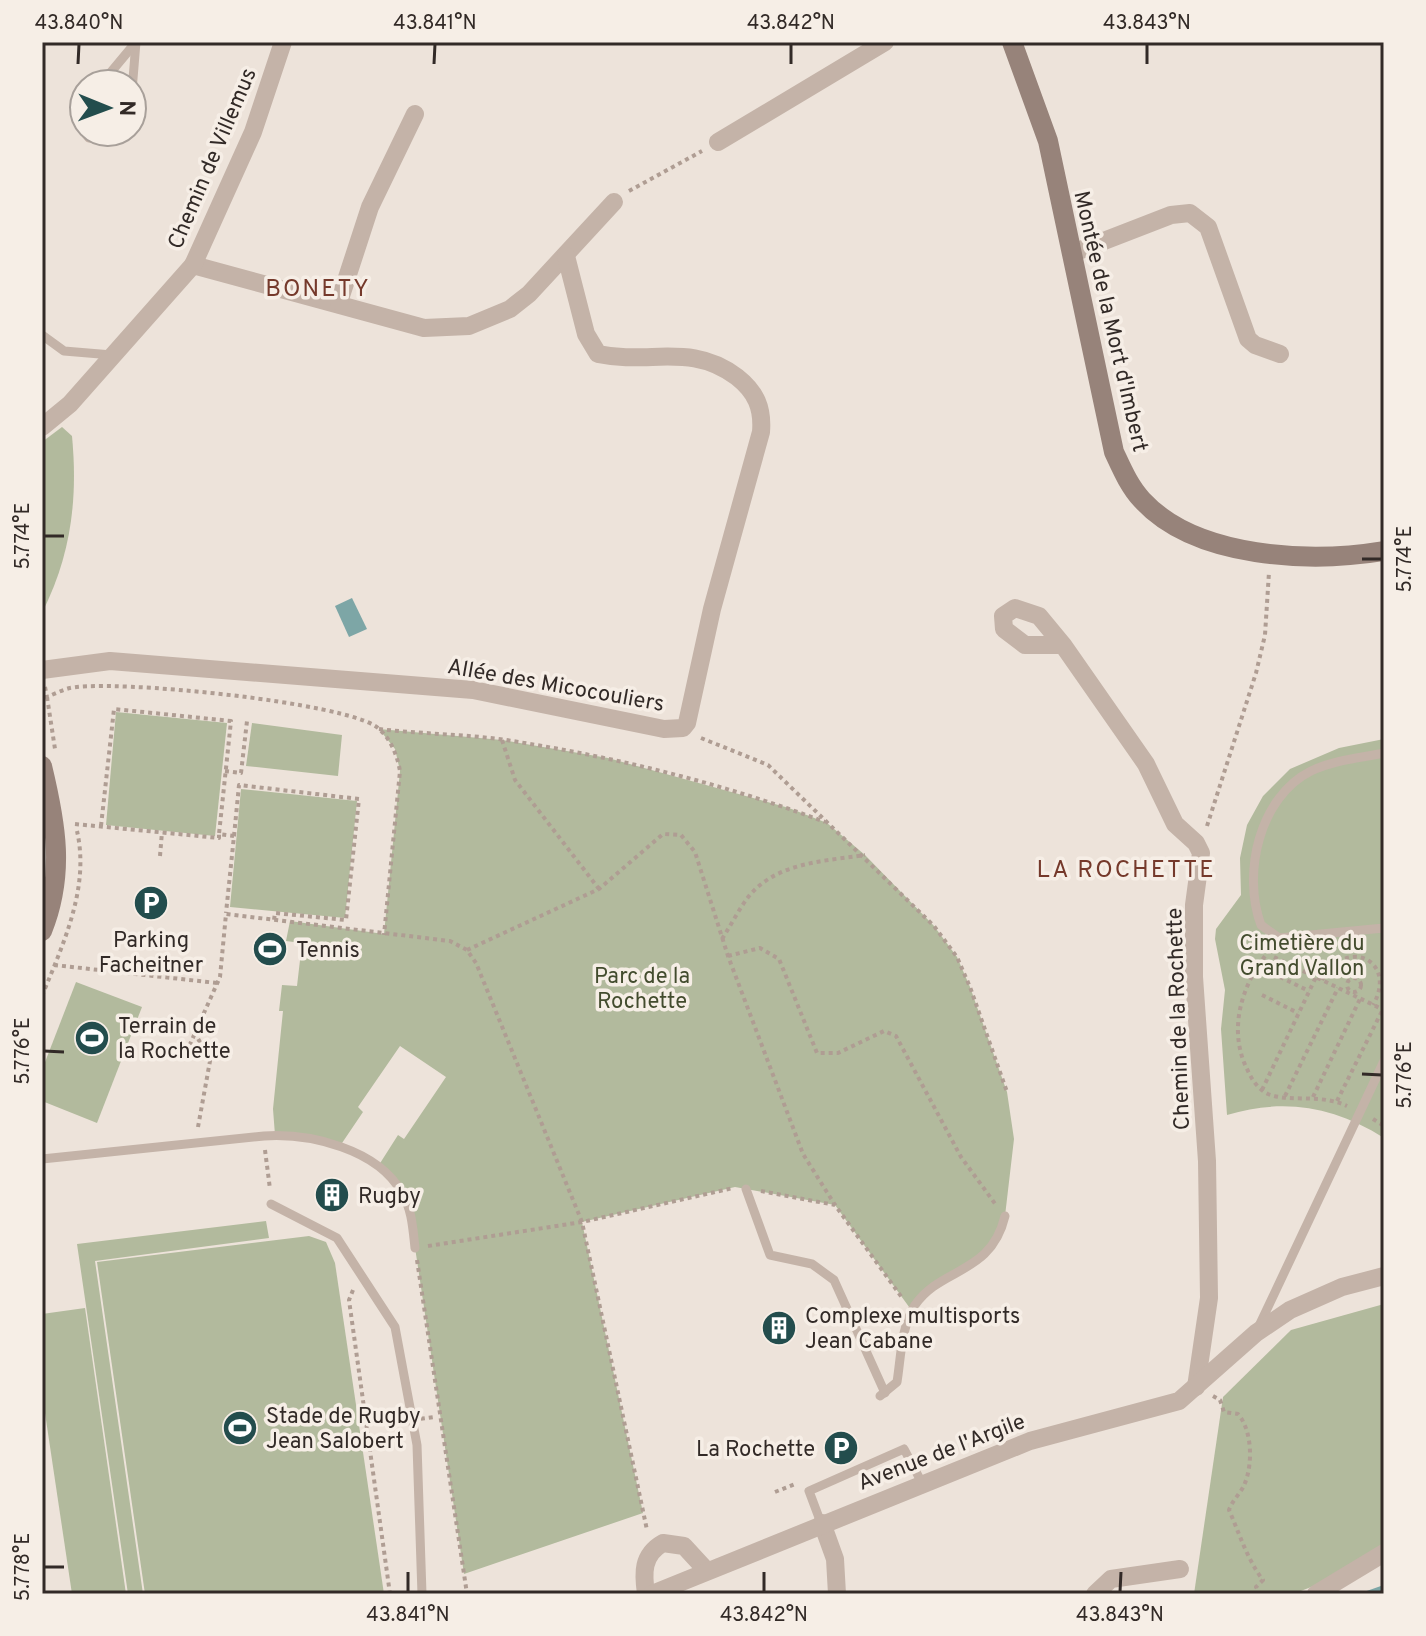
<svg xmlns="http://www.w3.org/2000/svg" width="1426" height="1636" viewBox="0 0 1426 1636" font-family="Overpass,sans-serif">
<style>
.green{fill:#b2ba9d}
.water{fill:#7da6a6}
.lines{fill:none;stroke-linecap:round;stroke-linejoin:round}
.stream{stroke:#7da6a6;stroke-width:6}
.path{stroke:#af9d93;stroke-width:4;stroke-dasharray:4 4;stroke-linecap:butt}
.lane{stroke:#c4b3a8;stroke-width:9}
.street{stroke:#c4b3a8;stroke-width:18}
.secondary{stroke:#97837a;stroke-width:20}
.path-bridge{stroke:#af9d93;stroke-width:4;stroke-dasharray:4 4;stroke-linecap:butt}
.ticks{fill:none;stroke:#322a27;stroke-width:3}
.labels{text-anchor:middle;stroke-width:7;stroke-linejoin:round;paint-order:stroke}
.street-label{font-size:22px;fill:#322a27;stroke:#f6eee6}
.poi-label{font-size:22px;fill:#322a27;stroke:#f6eee6;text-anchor:start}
.park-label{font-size:22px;fill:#434c2e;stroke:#f6eee6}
.neighbourhood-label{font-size:24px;letter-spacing:2px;fill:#75392b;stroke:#f6eee6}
.neatline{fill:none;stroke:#322a27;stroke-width:3}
.ticks-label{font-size:20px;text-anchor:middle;fill:#322a27}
</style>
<rect width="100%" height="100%" fill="#ede3da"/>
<g class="green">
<path d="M62 427 72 436C78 500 71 555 42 613V442Z"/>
<polygon points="116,712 227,723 215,836 106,825"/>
<polygon points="252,723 342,735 338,776 246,766"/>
<polygon points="379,729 502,740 608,758 789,808 827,823 865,855 934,926 957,957 970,987 1007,1092 1014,1139 1005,1216 988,1251 925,1294 912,1311 835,1205 735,1187 582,1222 643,1513 464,1574 410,1214 404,1195 377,1168 398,1135 404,1139 446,1077 400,1046 358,1107 363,1112 340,1146 275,1135 273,1109 283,1011 279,1011 282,985 297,986 302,943 286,941 290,921 384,934 400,771 395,749"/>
<path d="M1384 739V1138C1334 1106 1283 1098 1227 1115L1221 1029 1225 990 1215 939 1216 929 1241 895 1240 858 1247 825 1263 796 1290 769 1339 748Z"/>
<polygon points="241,789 357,801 345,918 230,907"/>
<polygon points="76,982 142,1007 97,1123 42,1101 42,1070"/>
<polygon points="266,1221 269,1238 95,1261 143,1594 128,1594 77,1244"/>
<polygon points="309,1236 326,1242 335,1263 384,1594 145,1594 97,1262"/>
<polygon points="1384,1304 1384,1559 1293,1594 1194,1594 1223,1397 1291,1330"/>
<polygon points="85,1308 126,1594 72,1594 42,1393 42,1314"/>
</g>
<polygon class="water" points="352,598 367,629 349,637 335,606"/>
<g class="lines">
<polyline class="stream" points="1367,1594 1384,1588"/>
<g class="path">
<polyline points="629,191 702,151"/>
<path d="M45 687 47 697C54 694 62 690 70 688 113 679 347 702 378 728 391 739 397 755 400 771L384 935"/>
<polyline points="47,697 55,749"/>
<path d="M379 729C421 734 464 734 506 740 615 757 722 783 825 822"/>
<polyline points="701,738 768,765 934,926 957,957 970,987 1007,1092"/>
<polyline points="502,740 515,780 599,889"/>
<polyline points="225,771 241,773 247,721"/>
<polyline points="75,824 219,838 219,834 234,836 226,913"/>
<polyline points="101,826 114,709 231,721 219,834"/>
<polyline points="1207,826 1256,673 1265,635 1269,572"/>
<polyline points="234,836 239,785 359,799 346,920 275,913 274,920"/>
<polyline points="160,856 162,832"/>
<path d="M722 939C731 925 739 909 749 896 777 862 826 861 865 855"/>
<polyline points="467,950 599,889 663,834 681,835 695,852 728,956 803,1154 835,1205"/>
<path d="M1270 950C1241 984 1227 1031 1248 1071 1252 1080 1259 1090 1268 1094 1291 1103 1319 1093 1347 1106"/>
<polyline points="728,956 760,948 779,959 817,1053 838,1053 884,1031 896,1036 961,1157 996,1205"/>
<polyline points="1274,957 1384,1010"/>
<polyline points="54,965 217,983"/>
<polyline points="1280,977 1309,991"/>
<circle cx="1354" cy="985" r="7"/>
<path d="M1322 980C1348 935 1398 962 1373 1005"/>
<polyline points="1262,995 1298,1013"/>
<path d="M42 996C63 944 90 888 77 831"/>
<polyline points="183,1060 195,1033"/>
<polyline points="1262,1090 1316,977"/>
<polyline points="1285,1096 1338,988"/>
<polyline points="1313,1097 1360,999"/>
<polyline points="1337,1101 1384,1007"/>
<polyline points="1373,1119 1384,1126"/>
<polyline points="198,1127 210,1061 195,1033 220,977 226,914 450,941 467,950 476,963 582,1222 647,1530"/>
<polyline points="265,1150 270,1189"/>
<polyline points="761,1191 835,1205 903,1299"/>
<polyline points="428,1246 582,1222 733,1188"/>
<polyline points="417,1260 467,1594"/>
<polyline points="353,1290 349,1300 390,1594"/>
<path d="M1213 1396 1220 1400 1224 1412 1238 1414C1252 1430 1253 1463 1245 1483 1242 1492 1233 1499 1229 1510 1240 1535 1247 1559 1263 1580L1256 1587 1260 1594"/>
<polyline points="775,1492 795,1484"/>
</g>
<g class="lane">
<polyline points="101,84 136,42"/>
<polyline points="132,91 136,42"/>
<polyline points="84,109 81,125 84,132"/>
<polyline points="84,132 89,138 113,141 123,132"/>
<polyline points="42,335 64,351 112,355"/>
<path d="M1384 753C1360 758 1334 760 1311 771 1259 797 1242 874 1261 925L1279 938 1384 928"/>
<path d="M42 1159 264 1136C310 1133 378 1149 402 1193 412 1209 413 1230 415 1248"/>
<polyline points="746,1189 770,1255 812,1264 834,1280 885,1393"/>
<polyline points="271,1204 337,1238 395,1327 417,1445 422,1594"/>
<polyline points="1259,1326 1384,1061"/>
<path d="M880 1396 897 1382C901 1357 901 1327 915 1305 941 1267 991 1275 1005 1216"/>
<polyline points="821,1523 809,1491 904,1449 922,1483"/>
</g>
<g class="street">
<polyline points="718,142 885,42"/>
<polyline points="1073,253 1171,215 1190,213 1208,227 1248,339 1255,345 1280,354"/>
<polyline points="193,265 424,328 469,326 510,309 529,294 614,202"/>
<polyline points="339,302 370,207 415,114"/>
<polyline points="42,427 70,404 193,265 253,132 283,42"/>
<polyline points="1063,645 1025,645 1004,629 1003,616 1015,608 1039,616 1063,645 1146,764 1175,824 1196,843 1201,853 1194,905 1194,977 1207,1161 1209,1298 1196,1387"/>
<path d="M42 670 110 661 473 690 664 729 683 728 687 723 712 609 761 432C763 408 756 392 737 377 691 342 650 365 598 354L586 334 566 256"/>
<polyline points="822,1523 835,1559 837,1594"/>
<path d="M646 1594C643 1573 642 1555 663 1543L684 1546 707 1571"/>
<polyline points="652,1594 1030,1441 1179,1401 1256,1333 1290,1310 1342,1287 1384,1276"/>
<polyline points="1095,1594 1111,1579 1180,1569"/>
<polyline points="1316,1594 1384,1553"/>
</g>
<g class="secondary">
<path d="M1012 42 1048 141 1114 452C1122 469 1129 486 1142 500 1196 559 1311 563 1384 551"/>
<path d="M42 766C56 824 65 874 42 931"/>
</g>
<polyline class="path-bridge" points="405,1421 434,1417"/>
</g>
<path class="ticks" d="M78 64 79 44M434 64 435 44M791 64V44M1147 64V44M44 536H64M1362 559H1382M44 1051 64 1052M1362 1074 1382 1075M44 1567H64M408 1592V1572M764 1592V1572M1120 1592 1121 1572"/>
<defs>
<g id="parking-disc" transform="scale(1.8)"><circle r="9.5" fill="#234d4d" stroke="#f6eee6"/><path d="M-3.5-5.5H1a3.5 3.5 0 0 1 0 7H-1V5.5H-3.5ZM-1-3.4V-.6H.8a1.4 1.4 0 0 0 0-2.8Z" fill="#fff"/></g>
<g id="stadium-disc" transform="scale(1.8)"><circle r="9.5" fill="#234d4d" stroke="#f6eee6"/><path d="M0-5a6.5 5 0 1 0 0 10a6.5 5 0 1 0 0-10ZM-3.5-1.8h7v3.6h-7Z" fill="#fff"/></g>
<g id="building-disc" transform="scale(1.8)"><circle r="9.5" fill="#234d4d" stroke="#f6eee6"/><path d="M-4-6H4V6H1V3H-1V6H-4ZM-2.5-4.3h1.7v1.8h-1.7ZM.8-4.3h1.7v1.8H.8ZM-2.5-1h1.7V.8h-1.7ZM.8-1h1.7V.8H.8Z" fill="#fff"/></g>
</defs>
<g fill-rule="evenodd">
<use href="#parking-disc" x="151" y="903"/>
<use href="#stadium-disc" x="270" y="949"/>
<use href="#stadium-disc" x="92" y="1038"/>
<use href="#building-disc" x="332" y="1195"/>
<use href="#building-disc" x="779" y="1328"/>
<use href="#stadium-disc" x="240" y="1428"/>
<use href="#parking-disc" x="841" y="1448"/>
</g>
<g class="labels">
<g class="street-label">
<text transform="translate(211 158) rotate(-67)" y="8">Chemin de Villemus</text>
<text transform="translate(1112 321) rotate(77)" y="8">Montée de la Mort d'Imbert</text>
<text transform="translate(556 684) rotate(10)" y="8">Allée des Micocouliers</text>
<text transform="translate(1177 1019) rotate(-92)" y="8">Chemin de la Rochette</text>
<text transform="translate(941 1451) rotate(-21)" y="8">Avenue de l'Argile</text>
</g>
<g class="poi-label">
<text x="151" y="947" text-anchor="middle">Parking<tspan x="151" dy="25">Facheitner</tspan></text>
<text x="296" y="957">Tennis</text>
<text x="118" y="1033">Terrain de<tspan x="118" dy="25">la Rochette</tspan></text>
<text x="358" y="1203">Rugby</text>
<text x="805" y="1323">Complexe multisports<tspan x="805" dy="25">Jean Cabane</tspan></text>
<text x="266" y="1423">Stade de Rugby<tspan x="266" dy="25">Jean Salobert</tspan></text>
<text x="815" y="1456" text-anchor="end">La Rochette</text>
</g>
<g class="park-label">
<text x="1302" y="950">Cimetière du<tspan x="1302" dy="25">Grand Vallon</tspan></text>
<text x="642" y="983">Parc de la<tspan x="642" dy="25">Rochette</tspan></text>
</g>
<g class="neighbourhood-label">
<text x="318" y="296">BONETY</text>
<text x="1126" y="877">LA ROCHETTE</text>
</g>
</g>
<rect width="1426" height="1636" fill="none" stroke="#f6eee6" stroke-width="88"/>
<g transform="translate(108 108) rotate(91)"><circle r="38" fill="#f6eee6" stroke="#a8a09a" stroke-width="2"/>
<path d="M0-6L14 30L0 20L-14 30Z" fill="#234d4d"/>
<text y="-12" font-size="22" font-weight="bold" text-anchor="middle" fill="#322a27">N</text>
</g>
<rect x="44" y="44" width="1338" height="1548" class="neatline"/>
<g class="ticks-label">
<text x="79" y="29">43.840°N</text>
<text x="435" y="29">43.841°N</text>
<text x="791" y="29">43.842°N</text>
<text x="1147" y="29">43.843°N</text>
<text transform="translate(22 536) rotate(-90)" y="7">5.774°E</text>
<text transform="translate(1404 559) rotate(-90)" y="7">5.774°E</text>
<text transform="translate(22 1051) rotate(-90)" y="7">5.776°E</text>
<text transform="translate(1404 1075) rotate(-90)" y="7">5.776°E</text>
<text transform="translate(22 1567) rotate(-90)" y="7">5.778°E</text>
<text x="408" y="1621">43.841°N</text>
<text x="764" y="1621">43.842°N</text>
<text x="1120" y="1621">43.843°N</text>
</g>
</svg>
